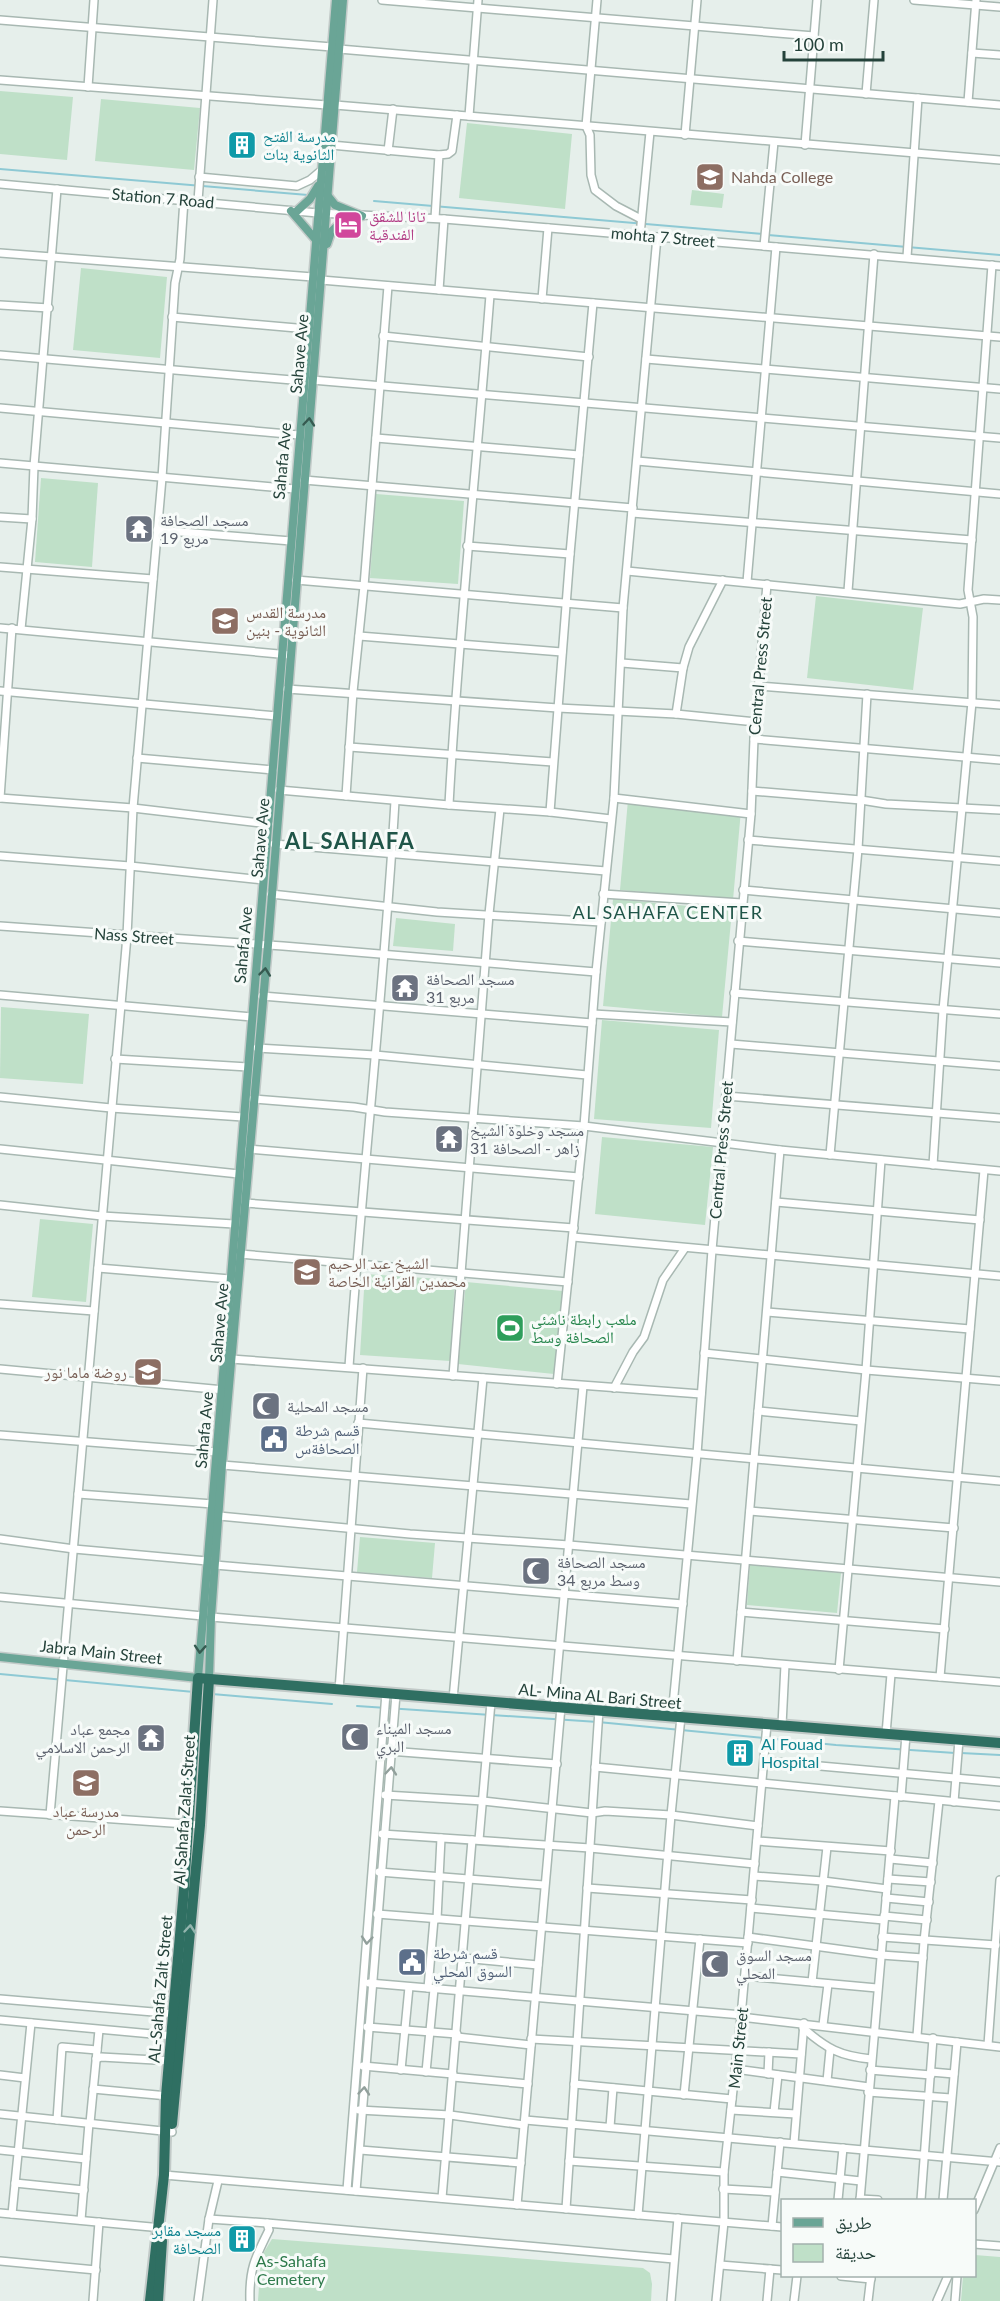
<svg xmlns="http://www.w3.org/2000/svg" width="1000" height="2301" viewBox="0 0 1000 2301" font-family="Lato,'Noto Naskh Arabic',sans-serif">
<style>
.green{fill:#bfe0c8}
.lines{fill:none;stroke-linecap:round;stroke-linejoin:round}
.stream{stroke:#8ec9d4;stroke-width:2}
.minor-casing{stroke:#a8b8b2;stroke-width:10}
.major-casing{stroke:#c2cac8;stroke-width:11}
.highway-casing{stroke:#c2cac8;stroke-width:14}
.minor{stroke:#fff;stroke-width:7}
.major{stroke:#6aa596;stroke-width:8}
.highway{stroke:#2f6f62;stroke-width:10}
.oneway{stroke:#365b51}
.oneway2{stroke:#92a09c}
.oneway3{stroke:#93b5ae}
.labels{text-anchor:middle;stroke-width:6;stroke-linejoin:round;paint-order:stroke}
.culture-label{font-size:16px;fill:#0d838f;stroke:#f7fbf9;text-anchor:start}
.education-label{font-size:16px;fill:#785e54;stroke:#f7fbf9;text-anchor:start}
.street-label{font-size:16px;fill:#24423a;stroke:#f7fbf9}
.hotel-label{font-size:16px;fill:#b23c85;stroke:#f7fbf9;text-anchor:start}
.worship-label{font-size:16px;fill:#5b616d;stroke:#f7fbf9;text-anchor:start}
.leisure-label{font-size:16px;fill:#27864d;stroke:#f7fbf9;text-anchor:start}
.service-label{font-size:16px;fill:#4e5e75;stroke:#f7fbf9;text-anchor:start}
.park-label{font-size:16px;fill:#2d7a4b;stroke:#f7fbf9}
.neighbourhood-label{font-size:18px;letter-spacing:1.5px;fill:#1f5548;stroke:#f7fbf9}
.district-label{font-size:22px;font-weight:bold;letter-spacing:1.5px;fill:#1f5548;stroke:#f7fbf9}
</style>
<rect width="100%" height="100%" fill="#e6efeb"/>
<g class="green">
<polygon points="0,91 73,97 67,160 0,154"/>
<polygon points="101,99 200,108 194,170 95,161"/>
<polygon points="467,123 572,134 565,209 459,198"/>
<polygon points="692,190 724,194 722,208 690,205"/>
<polygon points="81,268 167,277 160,358 73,350"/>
<polygon points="41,478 98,483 92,567 35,562"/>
<polygon points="376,494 464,501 458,584 370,578"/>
<polygon points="816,596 923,608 913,690 807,678"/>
<polygon points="628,800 741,810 733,900 620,890"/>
<polygon points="613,899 732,910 722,1017 603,1006"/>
<polygon points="396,918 455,924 453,951 393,946"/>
<polygon points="1,1007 89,1014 83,1084 0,1078"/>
<polygon points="602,1020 719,1030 711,1128 594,1119"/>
<polygon points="602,1137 713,1147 705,1225 595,1214"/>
<polygon points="40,1219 93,1224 86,1302 32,1297"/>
<polygon points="365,1274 455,1280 450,1361 360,1355"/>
<polygon points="466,1282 563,1291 554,1374 458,1364"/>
<polygon points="360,1537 435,1543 432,1578 357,1572"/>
<polygon points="750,1565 841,1573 837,1613 747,1605"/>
<polygon points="272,2239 643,2268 650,2273 652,2284 651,2301 258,2301 261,2257"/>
<polygon points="975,2255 1000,2257 1000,2301 961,2301 963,2276 974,2276"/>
</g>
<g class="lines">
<g class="stream">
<polyline points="0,169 308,195"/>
<polyline points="374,201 763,234"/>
<polyline points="768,235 1000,255"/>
<polyline points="0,1674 194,1692"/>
<polyline points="212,1694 332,1704"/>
<polyline points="357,1706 598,1722 836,1745 955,1753"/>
<polyline points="961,1753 1000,1755"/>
</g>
<g class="minor-casing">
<g id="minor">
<polyline points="382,0 814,36"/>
<polyline points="597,0 586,126 590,135 591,175 595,190 616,206 641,219"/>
<polyline points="914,0 1000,7"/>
<polyline points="0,20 332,47"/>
<polyline points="339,49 1000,105"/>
<polyline points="972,53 1000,55"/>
<polyline points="0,80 327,105"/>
<polyline points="88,87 94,0"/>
<polyline points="866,94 874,0"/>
<polyline points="968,102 976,0"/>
<polyline points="335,105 1000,160"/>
<polyline points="469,116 478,0"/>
<polyline points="685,135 697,0"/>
<polyline points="331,145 439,155"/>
<polyline points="805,145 817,0"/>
<polyline points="388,151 393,109"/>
<polyline points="199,177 297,186 310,180 323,169"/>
<polyline points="0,184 318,213 444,219 1000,266"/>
<polyline points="198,201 213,0"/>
<polyline points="435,218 439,155 448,154 452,151 457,115"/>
<polyline points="640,235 650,132"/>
<polyline points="764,246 774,142"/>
<polyline points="0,253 313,277"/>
<polyline points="907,257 918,98"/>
<polyline points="321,280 1000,337"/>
<polyline points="439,290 444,219"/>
<polyline points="542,299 548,228"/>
<polyline points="0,305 49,308"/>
<polyline points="172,317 308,329"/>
<polyline points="383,336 589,357"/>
<polyline points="0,355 304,381"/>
<polyline points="646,359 1000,389"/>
<polyline points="312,380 1000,438"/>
<polyline points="0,408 299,435"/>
<polyline points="376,438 579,455"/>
<polyline points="637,461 1000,494"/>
<polyline points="0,463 295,489"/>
<polyline points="304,480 633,508"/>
<polyline points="632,513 972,540"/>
<polyline points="0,517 32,519"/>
<polyline points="157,530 291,541"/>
<polyline points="467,546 570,554"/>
<polyline points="0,567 153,579"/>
<polyline points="627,571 960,604 984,599 1000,600"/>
<polyline points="296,580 623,608"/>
<polyline points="747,582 776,247"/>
<polyline points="848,591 874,254"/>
<polyline points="0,628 290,655"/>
<polyline points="21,629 32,519 34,466 57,189"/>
<polyline points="359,636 562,652"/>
<polyline points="622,663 683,668"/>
<polyline points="760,686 1000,705"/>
<polyline points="287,689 558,708 676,714 756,722"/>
<polyline points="0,691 277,716"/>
<polyline points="676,714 683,668 689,647 723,580"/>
<polyline points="754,739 1000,760"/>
<polyline points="349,747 553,762"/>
<polyline points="137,758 273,770"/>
<polyline points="279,790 449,805 550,812 611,819"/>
<polyline points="752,791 861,800 886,804 1000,810"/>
<polyline points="346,796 353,692 364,586 388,286"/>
<polyline points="0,798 133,808 269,824"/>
<polyline points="0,798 12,628"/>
<polyline points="614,798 751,814"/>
<path d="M449 805C458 635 477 465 490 295"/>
<polyline points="550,812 570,554 593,303"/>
<polyline points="748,840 1000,861"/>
<polyline points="274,844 606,871"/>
<polyline points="0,856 130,866 263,880"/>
<polyline points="743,890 1000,913"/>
<polyline points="271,894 437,912 601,922"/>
<polyline points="603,894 742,903"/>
<polyline points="0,926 283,946 596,972"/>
<polyline points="738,941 1000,963"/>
<polyline points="734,993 1000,1014"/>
<polyline points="0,995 252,1017"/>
<polyline points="262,996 592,1023"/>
<polyline points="593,1014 732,1022"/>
<polyline points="731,1044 1000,1066"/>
<polyline points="257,1048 375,1055 587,1075"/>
<polyline points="115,1059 248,1067"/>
<polyline points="726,1096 1000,1118"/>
<polyline points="0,1097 111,1108 243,1117"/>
<polyline points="253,1099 354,1107 385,1112 584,1126 780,1150 1000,1171"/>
<polyline points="0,1149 239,1174"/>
<polyline points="249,1149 579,1177"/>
<polyline points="830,1155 858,849 867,694"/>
<polyline points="933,1165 943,1010 972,702 973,617 968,590 992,265"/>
<polyline points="776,1202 980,1220"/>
<polyline points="245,1203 574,1228"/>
<polyline points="0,1205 102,1216 234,1224"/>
<polyline points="573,1237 1000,1276"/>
<polyline points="240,1254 568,1282"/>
<polyline points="98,1268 230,1279"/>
<polyline points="0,1304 94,1311"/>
<polyline points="767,1312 970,1329"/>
<polyline points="704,1353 866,1370 1000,1381"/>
<polyline points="231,1359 701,1394"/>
<path d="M349 1367C362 1178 384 990 395 801"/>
<polyline points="0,1369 224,1390"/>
<polyline points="453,1376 489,914 500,809"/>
<polyline points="557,1384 584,1126 596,972 614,798 623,608 657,237"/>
<polyline points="614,1388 633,1352 644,1337 663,1280 685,1248"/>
<polyline points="758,1411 861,1421"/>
<polyline points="358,1423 1000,1481"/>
<polyline points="0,1435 217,1452"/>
<polyline points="222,1465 691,1504"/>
<polyline points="78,1494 213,1504"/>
<polyline points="750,1511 954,1528"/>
<polyline points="219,1516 410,1534 569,1545 1000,1582"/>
<polyline points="0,1539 74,1549 207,1561"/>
<polyline points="215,1565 683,1604"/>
<polyline points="0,1597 203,1616"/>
<polyline points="741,1612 945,1629"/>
<polyline points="211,1617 1000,1682"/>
<polyline points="737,1661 780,1150"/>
<polyline points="839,1670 866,1370 881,1160"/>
<polyline points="940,1677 984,1170"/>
<polyline points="339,1690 363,1368"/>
<polyline points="453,1699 483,1378"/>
<polyline points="554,1707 583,1386"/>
<polyline points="672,1716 697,1454 712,1250 751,814 754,739 767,584"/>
<polyline points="782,1725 785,1665"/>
<polyline points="886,1734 891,1674"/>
<polyline points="389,1751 557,1764"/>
<polyline points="764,1761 1000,1782"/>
<polyline points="595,1767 1000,1806"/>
<polyline points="385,1795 483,1801 592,1813 605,1811 671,1815 758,1826"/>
<polyline points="901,1797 906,1735"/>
<polyline points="954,1802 959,1740"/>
<polyline points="0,1811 200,1825"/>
<polyline points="50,1815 127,936 133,808 162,478 175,283 180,259 184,200"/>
<polyline points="382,1834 590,1848 755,1864"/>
<polyline points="479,1840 491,1702"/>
<polyline points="757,1841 891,1851"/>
<polyline points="890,1859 933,1863"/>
<polyline points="379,1872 544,1885"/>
<polyline points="754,1876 823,1881 887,1889"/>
<polyline points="888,1879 931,1882"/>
<polyline points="587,1888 752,1900"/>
<polyline points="886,1898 929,1902"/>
<polyline points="751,1908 884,1920"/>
<polyline points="377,1914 748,1943"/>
<polyline points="884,1916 927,1920"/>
<polyline points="437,1919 441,1838"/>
<polyline points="748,1937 881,1955 923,1958"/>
<polyline points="882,1937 996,1945"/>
<polyline points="463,1958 538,1965"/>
<polyline points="745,1976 877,1988"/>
<polyline points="812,1982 827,1847"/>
<polyline points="369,1983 742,2015"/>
<polyline points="428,1988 434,1919"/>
<polyline points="0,1999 177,2014"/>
<polyline points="741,2017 1000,2047"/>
<polyline points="0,2020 174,2036"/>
<polyline points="823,2025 828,1984"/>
<polyline points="367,2027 457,2034"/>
<path d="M803 2028C827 2049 840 2056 871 2059"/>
<polyline points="917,2036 924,1941 939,1801"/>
<polyline points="457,2037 531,2045"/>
<polyline points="531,2039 801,2054"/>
<polyline points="988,2045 1000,1880"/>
<polyline points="96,2059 101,2057 173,2061"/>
<polyline points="363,2066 453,2074"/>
<polyline points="735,2069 869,2087"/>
<polyline points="401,2070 409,1987"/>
<polyline points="870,2070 931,2075"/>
<polyline points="426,2072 434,1989"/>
<polyline points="931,2072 954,2074"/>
<polyline points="768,2074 769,2052"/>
<polyline points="0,2075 25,2078"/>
<polyline points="453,2077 528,2084"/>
<polyline points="827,2081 830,2050"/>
<polyline points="574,2084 732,2099"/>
<polyline points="93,2089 168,2096"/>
<polyline points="868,2092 951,2098"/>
<polyline points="684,2095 700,1939"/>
<polyline points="359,2110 450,2115 524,2125"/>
<polyline points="731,2110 796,2114"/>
<polyline points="774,2112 778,2075"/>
<polyline points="0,2114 172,2132"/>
<polyline points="57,2120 62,2047 97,2050"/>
<polyline points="525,2120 1000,2162"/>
<polyline points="90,2123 99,2030"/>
<polyline points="610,2127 613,2088"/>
<polyline points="794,2143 804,2023"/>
<polyline points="0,2150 86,2159"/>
<polyline points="360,2150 521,2163"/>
<polyline points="569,2161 724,2172"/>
<polyline points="777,2172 861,2181"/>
<polyline points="164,2175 782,2227"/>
<polyline points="15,2183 84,2190"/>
<polyline points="723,2189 775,2192"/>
<polyline points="347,2190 386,1693"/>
<polyline points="356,2191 396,1694"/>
<polyline points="442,2198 472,1840"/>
<polyline points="860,2199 878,2200"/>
<polyline points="838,2200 843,2148"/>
<polyline points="860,2200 895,1796"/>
<polyline points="921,2200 933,2038"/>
<polyline points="943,2200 957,2042"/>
<polyline points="517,2205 561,1707"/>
<polyline points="566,2209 599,1710"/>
<polyline points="974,2210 1000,2148"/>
<polyline points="0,2213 162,2228"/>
<polyline points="12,2214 31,2023"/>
<polyline points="638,2215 671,1815 681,1717"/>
<polyline points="209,2219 267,2223"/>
<polyline points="81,2220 89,2123"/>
<polyline points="772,2226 780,2142"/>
<polyline points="974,2244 1000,2246"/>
<polyline points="0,2261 96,2270"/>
<polyline points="720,2265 782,2270"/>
<polyline points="841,2276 871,2279"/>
<polyline points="93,2301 99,2222"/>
<polyline points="198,2301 209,2219 218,2181"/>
<path d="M250 2301C249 2269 255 2258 269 2230L267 2223 674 2259"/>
<polyline points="671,2301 678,2218"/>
<polyline points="716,2301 724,2222 724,2172 741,2017 767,1724"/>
<polyline points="767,2301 770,2269"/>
<polyline points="794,2301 797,2276"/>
<polyline points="868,2301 871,2276"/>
<polyline points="937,2301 948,2276"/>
<polyline points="955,2301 957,2276"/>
</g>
</g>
<g class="major-casing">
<g id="major">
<polyline points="327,195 335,205 362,216"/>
<polyline points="291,211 316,240"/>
<polyline points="297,211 310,199 318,186"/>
<polyline points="327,244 331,232 349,215"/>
<polyline points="0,1657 198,1678 336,0"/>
<polyline points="209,1679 211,1617 222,1465 268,945 343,0"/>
</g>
</g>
<g class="highway-casing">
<g id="highway">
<polyline points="172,2124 200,1825 209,1679"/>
<polyline points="150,2301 164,2175 166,2096 184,1889 198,1678 1000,1743"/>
<polyline points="158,2301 162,2241"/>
</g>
</g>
<use href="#minor" class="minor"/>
<use href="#major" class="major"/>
<use href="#highway" class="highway"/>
</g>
<defs><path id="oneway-chevron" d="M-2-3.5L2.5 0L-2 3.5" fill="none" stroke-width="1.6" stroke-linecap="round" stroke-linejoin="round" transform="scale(1.5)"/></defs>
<g class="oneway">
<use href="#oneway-chevron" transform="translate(309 422) rotate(-85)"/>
<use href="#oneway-chevron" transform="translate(265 972) rotate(-84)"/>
<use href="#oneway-chevron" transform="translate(200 1649) rotate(94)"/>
</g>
<g class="oneway2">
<use href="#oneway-chevron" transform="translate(391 1771) rotate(-85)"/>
<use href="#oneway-chevron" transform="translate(367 1940) rotate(95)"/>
<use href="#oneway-chevron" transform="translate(364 2091) rotate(-85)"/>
</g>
<use class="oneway3" href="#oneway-chevron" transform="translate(190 1929) rotate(-85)"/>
<defs>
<g id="building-square" transform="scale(1.5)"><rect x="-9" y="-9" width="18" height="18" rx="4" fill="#0f9aa8" stroke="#f7fbf9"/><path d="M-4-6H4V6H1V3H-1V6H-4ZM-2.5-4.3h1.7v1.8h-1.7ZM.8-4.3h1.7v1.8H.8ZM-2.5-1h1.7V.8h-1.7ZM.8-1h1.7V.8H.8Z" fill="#fff"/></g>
<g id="university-square" transform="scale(1.5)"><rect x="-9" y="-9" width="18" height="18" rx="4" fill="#8d6e63" stroke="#f7fbf9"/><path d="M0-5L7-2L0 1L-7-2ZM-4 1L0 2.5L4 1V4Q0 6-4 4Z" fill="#fff"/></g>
<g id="hotel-square" transform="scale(1.5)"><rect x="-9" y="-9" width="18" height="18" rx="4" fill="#d1479c" stroke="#f7fbf9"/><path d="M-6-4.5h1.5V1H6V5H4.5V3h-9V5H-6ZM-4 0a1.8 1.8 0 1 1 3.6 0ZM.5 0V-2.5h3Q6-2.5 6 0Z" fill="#fff"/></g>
<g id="temple-square" transform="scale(1.5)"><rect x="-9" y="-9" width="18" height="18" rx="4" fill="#6b7280" stroke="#f7fbf9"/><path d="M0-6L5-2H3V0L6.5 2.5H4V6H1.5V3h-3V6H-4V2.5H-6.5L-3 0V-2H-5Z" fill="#fff"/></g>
<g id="school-square" transform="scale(1.5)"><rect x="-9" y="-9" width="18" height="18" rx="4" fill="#8d6e63" stroke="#f7fbf9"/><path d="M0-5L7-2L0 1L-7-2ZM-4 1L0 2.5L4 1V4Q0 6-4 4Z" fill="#fff"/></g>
<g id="stadium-square" transform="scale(1.5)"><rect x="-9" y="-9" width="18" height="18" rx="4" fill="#2e9e5b" stroke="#f7fbf9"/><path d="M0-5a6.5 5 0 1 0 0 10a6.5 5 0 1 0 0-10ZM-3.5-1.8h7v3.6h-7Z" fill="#fff"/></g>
<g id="mosque-square" transform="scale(1.5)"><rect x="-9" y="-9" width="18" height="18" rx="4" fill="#6b7280" stroke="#f7fbf9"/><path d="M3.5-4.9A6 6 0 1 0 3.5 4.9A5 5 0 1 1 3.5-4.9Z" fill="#fff"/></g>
<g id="civic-square" transform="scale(1.5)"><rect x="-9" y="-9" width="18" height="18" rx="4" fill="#5c6f8a" stroke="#f7fbf9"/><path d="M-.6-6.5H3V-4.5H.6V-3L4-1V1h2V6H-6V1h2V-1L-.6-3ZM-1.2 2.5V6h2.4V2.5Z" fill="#fff"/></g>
</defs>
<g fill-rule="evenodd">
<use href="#building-square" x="242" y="145"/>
<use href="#university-square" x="710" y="177"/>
<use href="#hotel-square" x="348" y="225"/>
<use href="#temple-square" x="139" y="529"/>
<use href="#school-square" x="225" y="621"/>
<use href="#temple-square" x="405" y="988"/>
<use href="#temple-square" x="449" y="1139"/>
<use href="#school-square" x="307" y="1272"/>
<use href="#stadium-square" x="510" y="1328"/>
<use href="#school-square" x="148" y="1372"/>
<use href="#mosque-square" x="266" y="1406"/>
<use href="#civic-square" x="274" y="1439"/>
<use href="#mosque-square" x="536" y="1571"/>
<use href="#mosque-square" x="355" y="1737"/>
<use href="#temple-square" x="151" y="1738"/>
<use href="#building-square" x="740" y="1753"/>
<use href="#school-square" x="86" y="1783"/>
<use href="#civic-square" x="412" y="1962"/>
<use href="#mosque-square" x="715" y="1964"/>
<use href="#building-square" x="242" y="2239"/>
</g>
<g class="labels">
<g class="culture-label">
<text x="263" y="142">مدرسة الفتح<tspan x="263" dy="18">الثانوية بنات</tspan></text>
<text x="761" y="1750">Al Fouad<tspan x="761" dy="18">Hospital</tspan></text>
<text x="221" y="2236" text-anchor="end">مسجد مقابر<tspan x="221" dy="18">الصحافة</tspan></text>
</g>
<g class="education-label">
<text x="731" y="183">Nahda College</text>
<text x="246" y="618">مدرسة القدس<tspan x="246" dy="18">الثانوية - بنين</tspan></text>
<text x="328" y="1269">الشيخ عبد الرحيم<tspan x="328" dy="18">محمدين القرانية الخاصة</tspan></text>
<text x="127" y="1378" text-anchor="end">روضة ماما نور</text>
<text x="86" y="1817" text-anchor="middle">مدرسة عباد<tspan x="86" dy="18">الرحمن</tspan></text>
</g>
<g class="street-label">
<text transform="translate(163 198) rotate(5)" y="6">Station 7 Road</text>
<text transform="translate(663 237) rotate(5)" y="6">mohta 7 Street</text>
<text transform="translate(299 354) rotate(-85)" y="6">Sahave Ave</text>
<text transform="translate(282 461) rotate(-85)" y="6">Sahafa Ave</text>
<text transform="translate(760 666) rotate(-85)" y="6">Central Press Street</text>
<text transform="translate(260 838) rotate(-85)" y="6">Sahave Ave</text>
<text transform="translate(134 936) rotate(4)" y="6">Nass Street</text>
<text transform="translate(243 945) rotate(-85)" y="6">Sahafa Ave</text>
<text transform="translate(721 1150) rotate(-85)" y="6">Central Press Street</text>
<text transform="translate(219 1323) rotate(-85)" y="6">Sahave Ave</text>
<text transform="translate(204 1430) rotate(-85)" y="6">Sahafa Ave</text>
<text transform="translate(101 1652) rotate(6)" y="6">Jabra Main Street</text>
<text transform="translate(600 1696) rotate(5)" y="6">AL- Mina AL Bari Street</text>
<text transform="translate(184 1810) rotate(-86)" y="6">Al Sahafa Zalat Street</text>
<text transform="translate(160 1989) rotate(-85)" y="6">AL-Sahafa Zalt Street</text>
<text transform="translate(738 2048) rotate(-84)" y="6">Main Street</text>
</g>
<g class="hotel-label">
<text x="369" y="222">تانا للشقق<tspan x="369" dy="18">الفندقية</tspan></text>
</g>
<g class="worship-label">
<text x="160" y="526">مسجد الصحافة<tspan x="160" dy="18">مربع 19</tspan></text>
<text x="426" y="985">مسجد الصحافة<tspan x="426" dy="18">مربع 31</tspan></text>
<text x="470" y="1136">مسجد وخلوة الشيخ<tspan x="470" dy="18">زاهر - الصحافة 31</tspan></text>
<text x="287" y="1412">مسجد المحلية</text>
<text x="557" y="1568">مسجد الصحافة<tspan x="557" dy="18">وسط مربع 34</tspan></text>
<text x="376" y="1734">مسجد الميناء<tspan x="376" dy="18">البري</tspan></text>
<text x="130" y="1735" text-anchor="end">مجمع عباد<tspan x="130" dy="18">الرحمن الاسلامي</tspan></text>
<text x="736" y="1961">مسجد السوق<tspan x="736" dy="18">المحلي</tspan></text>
</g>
<g class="leisure-label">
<text x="531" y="1325">ملعب رابطة ناشئي<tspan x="531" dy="18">الصحافة وسط</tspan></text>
</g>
<g class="service-label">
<text x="295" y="1436">قسم شرطة<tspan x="295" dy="18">الصحافةس</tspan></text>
<text x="433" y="1959">قسم شرطة<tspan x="433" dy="18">السوق المحلي</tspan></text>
</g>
<g class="park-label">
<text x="291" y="2267">As-Sahafa<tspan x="291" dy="18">Cemetery</tspan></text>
</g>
<g class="neighbourhood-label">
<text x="668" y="919">AL SAHAFA CENTER</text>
</g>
<g class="district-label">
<text x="350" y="849">AL SAHAFA</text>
</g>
</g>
<rect x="781" y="2199" width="195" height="78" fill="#f7fbf9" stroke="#a3b1ad" stroke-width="1.5"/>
<rect x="793" y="2218" width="30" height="9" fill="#6aa596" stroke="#a3b1ad" stroke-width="1.5"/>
<text x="835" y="2229" font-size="18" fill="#24423a">طريق</text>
<rect x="793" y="2244" width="30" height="18" fill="#bfe0c8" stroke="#a3b1ad" stroke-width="1.5"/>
<text x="835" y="2259" font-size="18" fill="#24423a">حديقة</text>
<path d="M784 51v9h99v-9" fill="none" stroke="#24423a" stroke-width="3"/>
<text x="793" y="51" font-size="18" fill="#24423a" stroke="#f7fbf9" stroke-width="4.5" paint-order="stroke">100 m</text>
</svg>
